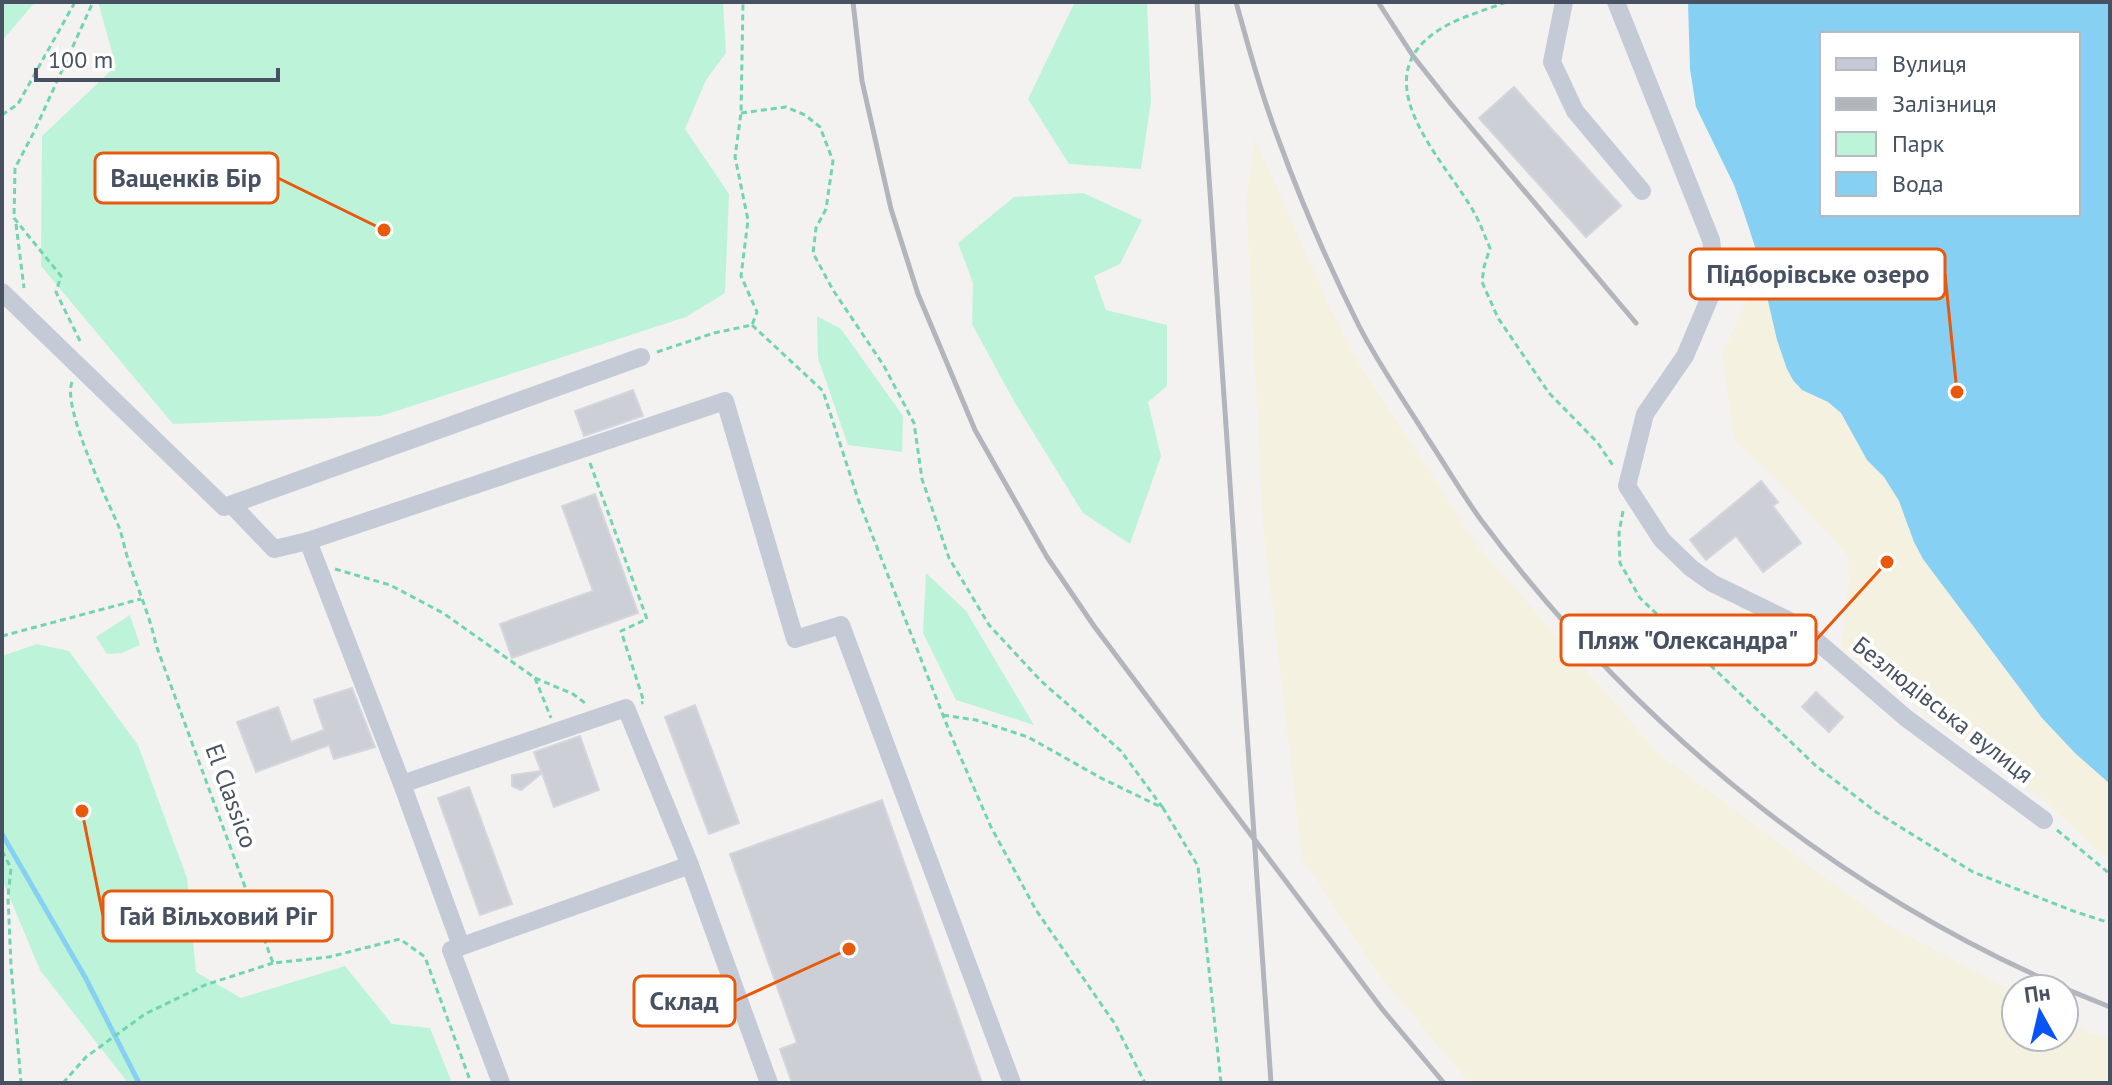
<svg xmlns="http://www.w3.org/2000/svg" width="2112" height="1085" viewBox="0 0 2112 1085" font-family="'PT Sans',sans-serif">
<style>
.green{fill:#bdf4d9}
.sand{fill:#f5f1e1}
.water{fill:#86d0f4;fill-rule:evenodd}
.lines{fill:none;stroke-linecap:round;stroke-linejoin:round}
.stream{stroke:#86d0f4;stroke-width:5}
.building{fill:#cdcfd7;stroke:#d5d6dd;stroke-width:2}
.path{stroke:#71d5b0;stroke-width:3;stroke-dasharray:6 4;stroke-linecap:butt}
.minor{stroke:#c4cbd7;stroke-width:18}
.rail{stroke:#b3b5bc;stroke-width:5}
.labels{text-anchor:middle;stroke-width:8;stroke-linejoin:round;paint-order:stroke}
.street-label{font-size:24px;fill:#475161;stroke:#fff}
.leader{fill:none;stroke:#e8590c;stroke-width:3}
.callout-dot{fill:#e8590c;stroke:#fff;stroke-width:3}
.callout{fill:#fff;stroke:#e8590c;stroke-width:3}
.callout-label{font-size:26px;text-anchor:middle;font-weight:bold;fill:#475161}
</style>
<rect width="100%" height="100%" fill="#f4f1f1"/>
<g class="green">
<polygon points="2,2 35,2 2,41"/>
<polygon points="98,2 723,2 726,53 706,80 685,129 729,194 725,293 686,317 381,416 173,424 41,266 42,136 116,66"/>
<polygon points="1075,2 1147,2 1151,101 1141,169 1069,164 1028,99"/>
<polygon points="1083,193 1142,220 1120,264 1094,276 1106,310 1167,325 1167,386 1148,402 1161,456 1130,544 1083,513 1015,403 972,324 973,283 958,243 1014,197"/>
<polygon points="817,316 841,329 903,416 902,452 848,445 818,358"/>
<polygon points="926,573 966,611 1034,725 956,700 923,633"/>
<polygon points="130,615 140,645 122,653 107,654 96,637"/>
<polygon points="37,644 69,651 138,745 187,878 196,972 241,998 345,966 392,1024 430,1028 452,1083 128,1083 40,970 2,879 2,656"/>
</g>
<g class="sand">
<polygon points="1255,138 1329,305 1361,367 1479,547 1658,753 1892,927 2016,993 2016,1037 2064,1037 2064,1019 2090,1033 2110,1039 2110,1083 1469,1083 1376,971 1302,858 1263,526 1246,201"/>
<polygon points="1761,270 1777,340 1790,376 1807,393 1828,402 1841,413 1867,460 1884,477 1899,501 1914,542 1923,559 1953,597 1999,662 2092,769 2110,784 2110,854 2105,858 2040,797 1957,739 1841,647 1849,580 1848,556 1787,490 1734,440 1722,354"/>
</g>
<path class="water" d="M1688 2H2110V784L2075 753 2042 718 1923 559 1914 542 1899 501 1884 477 1867 460 1841 413 1828 402 1802 390 1793 380 1787 369 1777 340 1757 253 1744 213 1734 185 1696 107 1690 69ZM1822 34H2078V214H1822Z"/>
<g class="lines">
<polyline class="stream" points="2,834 85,977 139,1083"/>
</g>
<g class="building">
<polygon points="1514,87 1621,206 1586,237 1479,118"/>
<polygon points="633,390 643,416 584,436 575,411"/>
<polygon points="1761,481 1778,502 1773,506 1801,543 1763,572 1736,536 1706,560 1690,540"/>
<polygon points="595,494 638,613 512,658 500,624 593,591 562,506"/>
<polygon points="352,688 375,747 334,759 329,745 256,772 237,722 278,707 291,742 324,730 314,700"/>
<polygon points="1816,692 1843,717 1829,732 1802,707"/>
<polygon points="695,705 739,823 709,834 665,717"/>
<polygon points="580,736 599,790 554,807 542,773 521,790 512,786 512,775 541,771 534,752"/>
<polygon points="469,787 512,904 480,915 438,798"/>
<polygon points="882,800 982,1083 792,1083 780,1049 797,1043 730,854"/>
</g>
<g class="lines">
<g class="path">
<path d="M1506 2C1481 12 1455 18 1433 34 1364 85 1448 164 1475 214 1481 225 1485 237 1490 248L1484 267 1482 282 1498 318 1549 393 1597 442 1614 467"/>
<polyline points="741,113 786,107 805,115 820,127 833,161 826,209 816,228 813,253 833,290 884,366 914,423 922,479 949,558 989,625 1041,681 1121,751 1163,808"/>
<polyline points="2,115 18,104 75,2"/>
<polyline points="16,224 24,288"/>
<polyline points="752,325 823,391 858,499 950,733 991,827 1036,910 1115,1024 1145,1083"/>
<polyline points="80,341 56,292 61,276 14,218 15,168 34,132 93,2"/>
<polyline points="657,352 714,333 752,325 757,312 741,276 748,220 735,157 741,113 743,2"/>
<path d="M72 382C62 408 107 499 119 527 123 538 125 551 129 562 138 590 150 616 156 645L273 963 329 957 400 939 425 957 471 1083"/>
<polyline points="590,463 647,619 621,631 644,702 641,703"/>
<polyline points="1623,511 1619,533 1620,563 1640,598 1815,765 1876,812 1973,872 2076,912 2110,923"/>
<polyline points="335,569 390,585 443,613 535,678 551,718"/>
<polyline points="2,636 141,599"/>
<polyline points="535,678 573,694 585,703"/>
<polyline points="943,715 976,720 1028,737 1101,778 1163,808 1198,866 1221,1083"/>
<polyline points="2057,830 2110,874"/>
<polyline points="2,851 11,868 8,897 11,966 21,1083"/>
<polyline points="63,1083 86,1057 145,1014 205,985 273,963"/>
</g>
<g class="minor">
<polyline points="1564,2 1552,62 1575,111 1642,191"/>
<polyline points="1616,2 1711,240 1714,265 1713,290 1685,356 1645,414 1627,486 1662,540 1691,568 1712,583 1798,625 1906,718 2044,820"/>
<polyline points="2,292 224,507 641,357"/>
<polyline points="232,505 274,549 308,541"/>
<polyline points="402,784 308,541 725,401 795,639 841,625 1012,1083"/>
<polyline points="461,946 402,784 626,708 690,865"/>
<polyline points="501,1083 451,950 690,865 769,1083"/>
</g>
<g class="rail">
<polyline points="853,2 862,81 891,209 918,294 975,430 1047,557 1094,626 1382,1009 1444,1083"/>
<polyline points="1197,2 1271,1083"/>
<path d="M1236 2C1249 49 1262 96 1279 141 1302 204 1329 266 1359 326 1379 365 1405 402 1428 439 1446 466 1462 494 1481 520 1643 737 1857 908 2110 1007"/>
<polyline points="1378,2 1413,56 1451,104 1636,323"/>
</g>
</g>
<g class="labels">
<g class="street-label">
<text transform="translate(1943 710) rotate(38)" y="8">Безлюдівська вулиця</text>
<text transform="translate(231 796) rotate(70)" y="8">El Classico</text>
</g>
</g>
<path class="leader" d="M384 230L278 178M1957 392L1945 274M1887 562L1816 640M82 811L103 916M849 949L735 1001"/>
<g class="callout-dot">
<circle cx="384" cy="230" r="8"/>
<circle cx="1957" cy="392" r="8"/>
<circle cx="1887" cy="562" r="8"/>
<circle cx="82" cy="811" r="8"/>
<circle cx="849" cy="949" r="8"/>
</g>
<g class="callout">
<rect x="95" y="153" width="183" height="50" rx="8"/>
<rect x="1690" y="249" width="255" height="50" rx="8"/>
<rect x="1561" y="615" width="255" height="50" rx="8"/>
<rect x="103" y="891" width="229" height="50" rx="8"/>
<rect x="634" y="976" width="101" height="50" rx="8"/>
</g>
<g class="callout-label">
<text x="186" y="187">Ващенків Бір</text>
<text x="1818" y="283">Підборівське озеро</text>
<text x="1688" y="649">Пляж "Олександра"</text>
<text x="218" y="925">Гай Вільховий Ріг</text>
<text x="684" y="1010">Склад</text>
</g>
<rect width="2112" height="1085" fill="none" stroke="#475161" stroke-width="8"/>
<rect x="1820" y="32" width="260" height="184" fill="#ffffff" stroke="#b5b9c0" stroke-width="2"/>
<rect x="1836" y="58" width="40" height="12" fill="#c4cbd7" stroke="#b5b9c0" stroke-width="2"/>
<text x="1892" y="72" font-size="24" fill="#475161">Вулиця</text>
<rect x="1836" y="98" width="40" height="12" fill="#b3b5bc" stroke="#b5b9c0" stroke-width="2"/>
<text x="1892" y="112" font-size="24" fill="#475161">Залізниця</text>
<rect x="1836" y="132" width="40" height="24" fill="#bdf4d9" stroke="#b5b9c0" stroke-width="2"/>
<text x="1892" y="152" font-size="24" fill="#475161">Парк</text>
<rect x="1836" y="172" width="40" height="24" fill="#86d0f4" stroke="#b5b9c0" stroke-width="2"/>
<text x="1892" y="192" font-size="24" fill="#475161">Вода</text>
<g transform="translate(2040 1013) rotate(352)"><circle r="38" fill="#ffffff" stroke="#b5b9c0" stroke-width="2"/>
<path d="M0-6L14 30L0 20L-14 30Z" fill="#0854f6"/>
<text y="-12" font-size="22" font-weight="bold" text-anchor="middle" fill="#475161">Пн</text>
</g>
<path d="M36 68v12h242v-12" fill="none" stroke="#475161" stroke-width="4"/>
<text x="48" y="68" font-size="24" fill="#475161" stroke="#ffffff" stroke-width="6" paint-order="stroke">100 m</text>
</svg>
